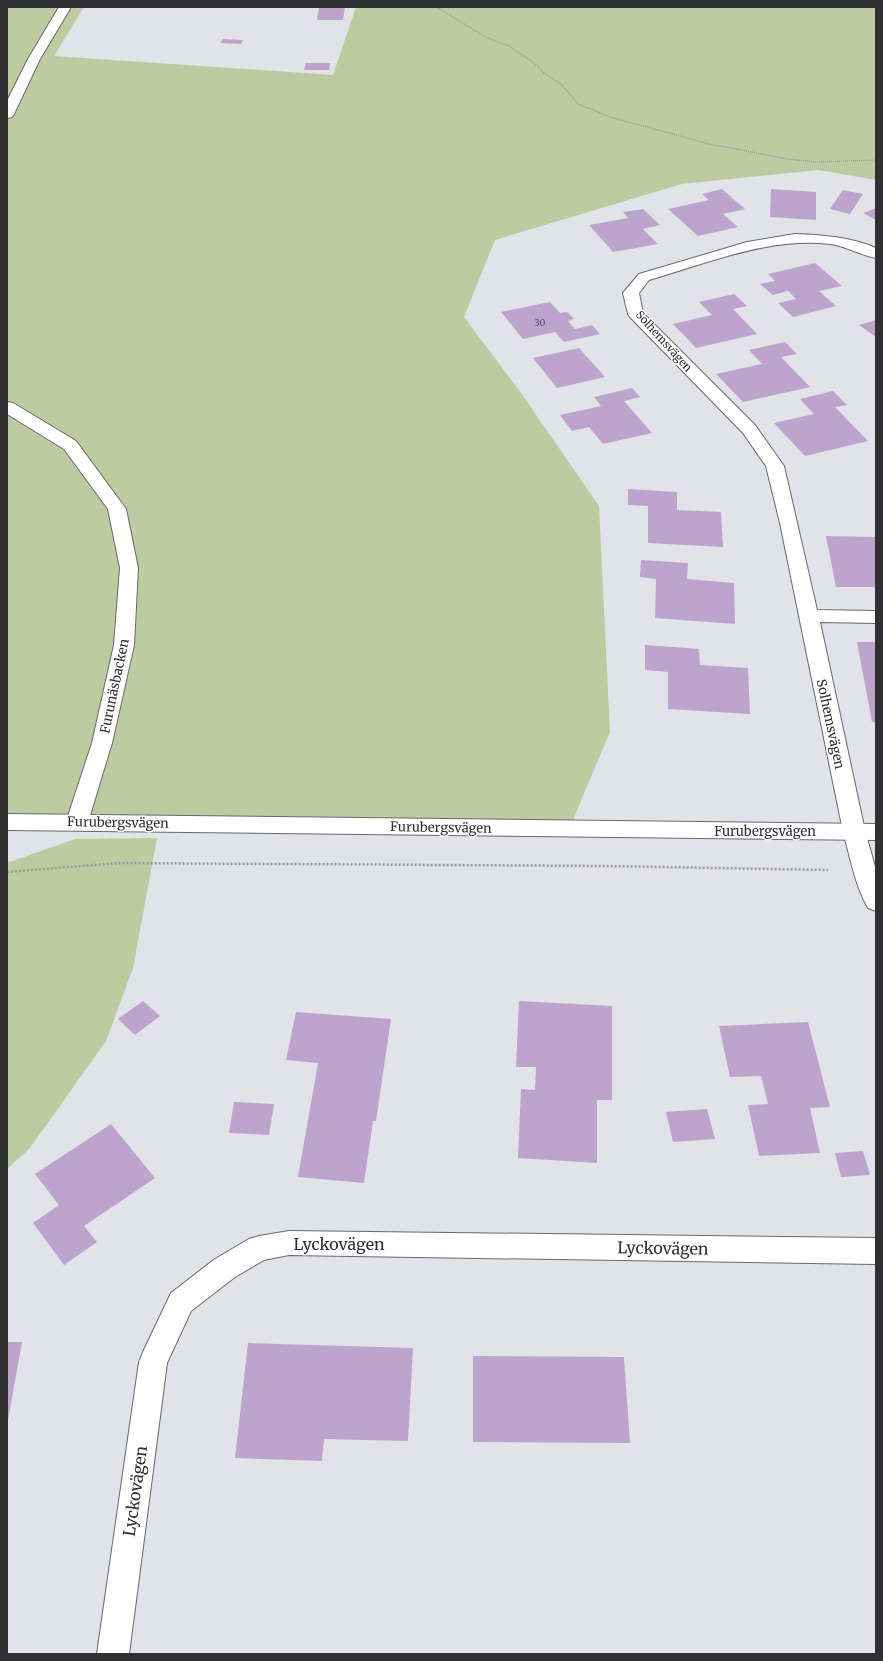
<svg xmlns="http://www.w3.org/2000/svg" width="883" height="1661" viewBox="0 0 883 1661" font-family="Merriweather,serif">
<style>
.green{fill:#becaa0}
.building{fill:#bda4cc}
.lines{fill:none;stroke-linecap:round;stroke-linejoin:round}
.minor-casing{stroke:#68686f;stroke-width:2}
.tertiary-casing{stroke:#68686f;stroke-width:2}
.path-far1{stroke:#9a9aa0;stroke-width:1.5;stroke-dasharray:1 1;stroke-linecap:butt}
.path{stroke:#9a9aa0;stroke-width:2.5;stroke-dasharray:2 2;stroke-linecap:butt}
.minor{fill:#fff;fill-rule:evenodd}
.tertiary{fill:#fff;fill-rule:evenodd}
.labels{text-anchor:middle;stroke-width:3;stroke-linejoin:round;paint-order:stroke}
.far-number-label{font-size:9px;fill:#534d59}
.far-street-label{font-size:11px;fill:#303033;stroke:#fff}
.street-label{font-size:13px;fill:#303033;stroke:#fff}
.near-street-label{font-size:16px;fill:#303033;stroke:#fff}
</style>
<rect width="100%" height="100%" fill="#e2e2e9"/>
<g class="green">
<polygon points="7,7 84,7 54,56 333,75 356,7 876,7 876,180 818,170 682,184 495,240 464,317 519,390 599,506 610,732 569,829 7,822"/>
<polygon points="157,838 133,968 106,1041 30,1148 7,1169 7,863 75,839"/>
</g>
<g class="building">
<polygon points="319,7 345,7 343,20 317,20"/>
<polygon points="223,39 243,40 241,44 220,43"/>
<polygon points="306,63 330,63 329,70 304,70"/>
<polygon points="722,189 745,209 723,214 738,227 698,236 668,209 709,200 702,194"/>
<polygon points="771,189 816,192 816,220 770,217"/>
<polygon points="843,190 863,194 850,214 830,209"/>
<polygon points="876,208 876,220 863,213"/>
<polygon points="643,209 660,225 643,229 658,244 613,252 589,225 628,218 623,212"/>
<polygon points="815,263 842,286 819,291 836,306 793,317 778,303 796,299 788,291 773,295 760,284 775,281 768,274"/>
<polygon points="734,294 747,306 733,309 757,334 696,348 673,324 712,315 699,302"/>
<polygon points="550,302 560,313 567,312 574,319 568,321 575,329 592,325 600,334 564,342 555,332 523,339 501,312"/>
<polygon points="876,320 876,337 859,325"/>
<polygon points="785,342 797,354 781,357 810,387 743,402 716,374 762,364 749,350"/>
<polygon points="579,348 605,377 557,388 533,358"/>
<polygon points="632,388 640,397 624,401 652,433 603,444 589,427 572,431 560,415 601,406 594,397"/>
<polygon points="833,391 847,405 835,407 868,441 805,456 774,423 814,414 800,399"/>
<polygon points="628,489 677,492 677,510 721,512 723,547 648,543 648,506 628,505"/>
<polygon points="826,536 876,537 876,587 836,587"/>
<polygon points="641,560 688,563 687,579 734,583 735,624 655,618 656,579 640,577"/>
<polygon points="857,642 876,642 876,722 872,722"/>
<polygon points="645,645 699,649 700,665 748,668 750,714 668,709 668,672 645,670"/>
<polygon points="143,1001 160,1016 135,1035 118,1019"/>
<polygon points="519,1001 612,1006 612,1100 597,1100 597,1163 518,1158 521,1089 535,1090 536,1067 516,1067"/>
<polygon points="296,1012 391,1019 376,1121 373,1121 364,1183 298,1177 318,1063 286,1060"/>
<polygon points="808,1022 830,1107 810,1108 820,1153 759,1156 748,1105 768,1104 761,1076 730,1077 719,1026"/>
<polygon points="234,1102 274,1104 269,1135 229,1133"/>
<polygon points="707,1109 715,1139 673,1142 666,1112"/>
<polygon points="111,1124 155,1178 84,1226 97,1242 64,1265 33,1223 59,1205 35,1174"/>
<polygon points="863,1151 870,1175 841,1177 835,1153"/>
<polygon points="7,1342 22,1342 8,1420 7,1420"/>
<polygon points="248,1343 413,1348 408,1441 324,1439 322,1461 235,1458"/>
<polygon points="473,1356 624,1357 630,1443 473,1442"/>
</g>
<g class="lines">
<g class="minor-casing">
<g id="minor">
<path d="M795 234C822 235 851 237 876 248V258C860 255 846 246 830 244 768 237 708 263 649 280L639 293 643 313 755 425 784 466 817 610 876 611V623L820 622 865 831 876 870V911L868 908C855 885 850 857 843 831L780 523 766 466 743 433 630 317 628 314 623 293 639 274 747 242Z"/>
<polygon points="7,402 13,403 76,441 126,509 138,568 134,645 112,743 88,822 85,828 77,830 69,828 66,822 92,743 114,645 120,568 108,509 64,449 7,414"/>
<polygon points="289,1231 876,1238 876,1264 289,1255 264,1260 235,1277 191,1311 167,1363 129,1654 97,1654 139,1362 143,1352 171,1293 215,1259 249,1239 259,1236"/>
</g>
</g>
<g class="tertiary-casing">
<g id="tertiary">
<polygon points="59,7 71,7 40,59 14,114 12,117 7,118 7,101 28,59"/>
<polygon points="7,814 876,824 876,840 7,830"/>
</g>
</g>
<polyline class="path-far1" points="437,7 485,37 509,46 537,65 544,73 562,85 578,104 613,118 710,144 788,159 816,162 876,160"/>
<polyline class="path" points="7,872 119,863 606,866 828,870"/>
<use href="#minor" class="minor"/>
<use href="#tertiary" class="tertiary"/>
</g>
<g class="labels">
<g class="far-number-label">
<text x="540" y="326">30</text>
</g>
<g class="far-street-label">
<text transform="translate(664 341) rotate(48)" y="4">Solhemsvägen</text>
</g>
<g class="street-label">
<text transform="translate(114 686) rotate(-78)" y="5">Furunäsbacken</text>
<text transform="translate(831 724) rotate(78)" y="5">Solhemsvägen</text>
<text transform="translate(118 822) rotate(1)" y="5">Furubergsvägen</text>
<text transform="translate(441 827) rotate(1)" y="5">Furubergsvägen</text>
<text x="765" y="836">Furubergsvägen</text>
</g>
<g class="near-street-label">
<text x="339" y="1250">Lyckovägen</text>
<text transform="translate(663 1248) rotate(1)" y="6">Lyckovägen</text>
<text transform="translate(135 1491) rotate(-82)" y="6">Lyckovägen</text>
</g>
</g>
<rect width="883" height="1661" fill="none" stroke="#303033" stroke-width="16"/>
</svg>
